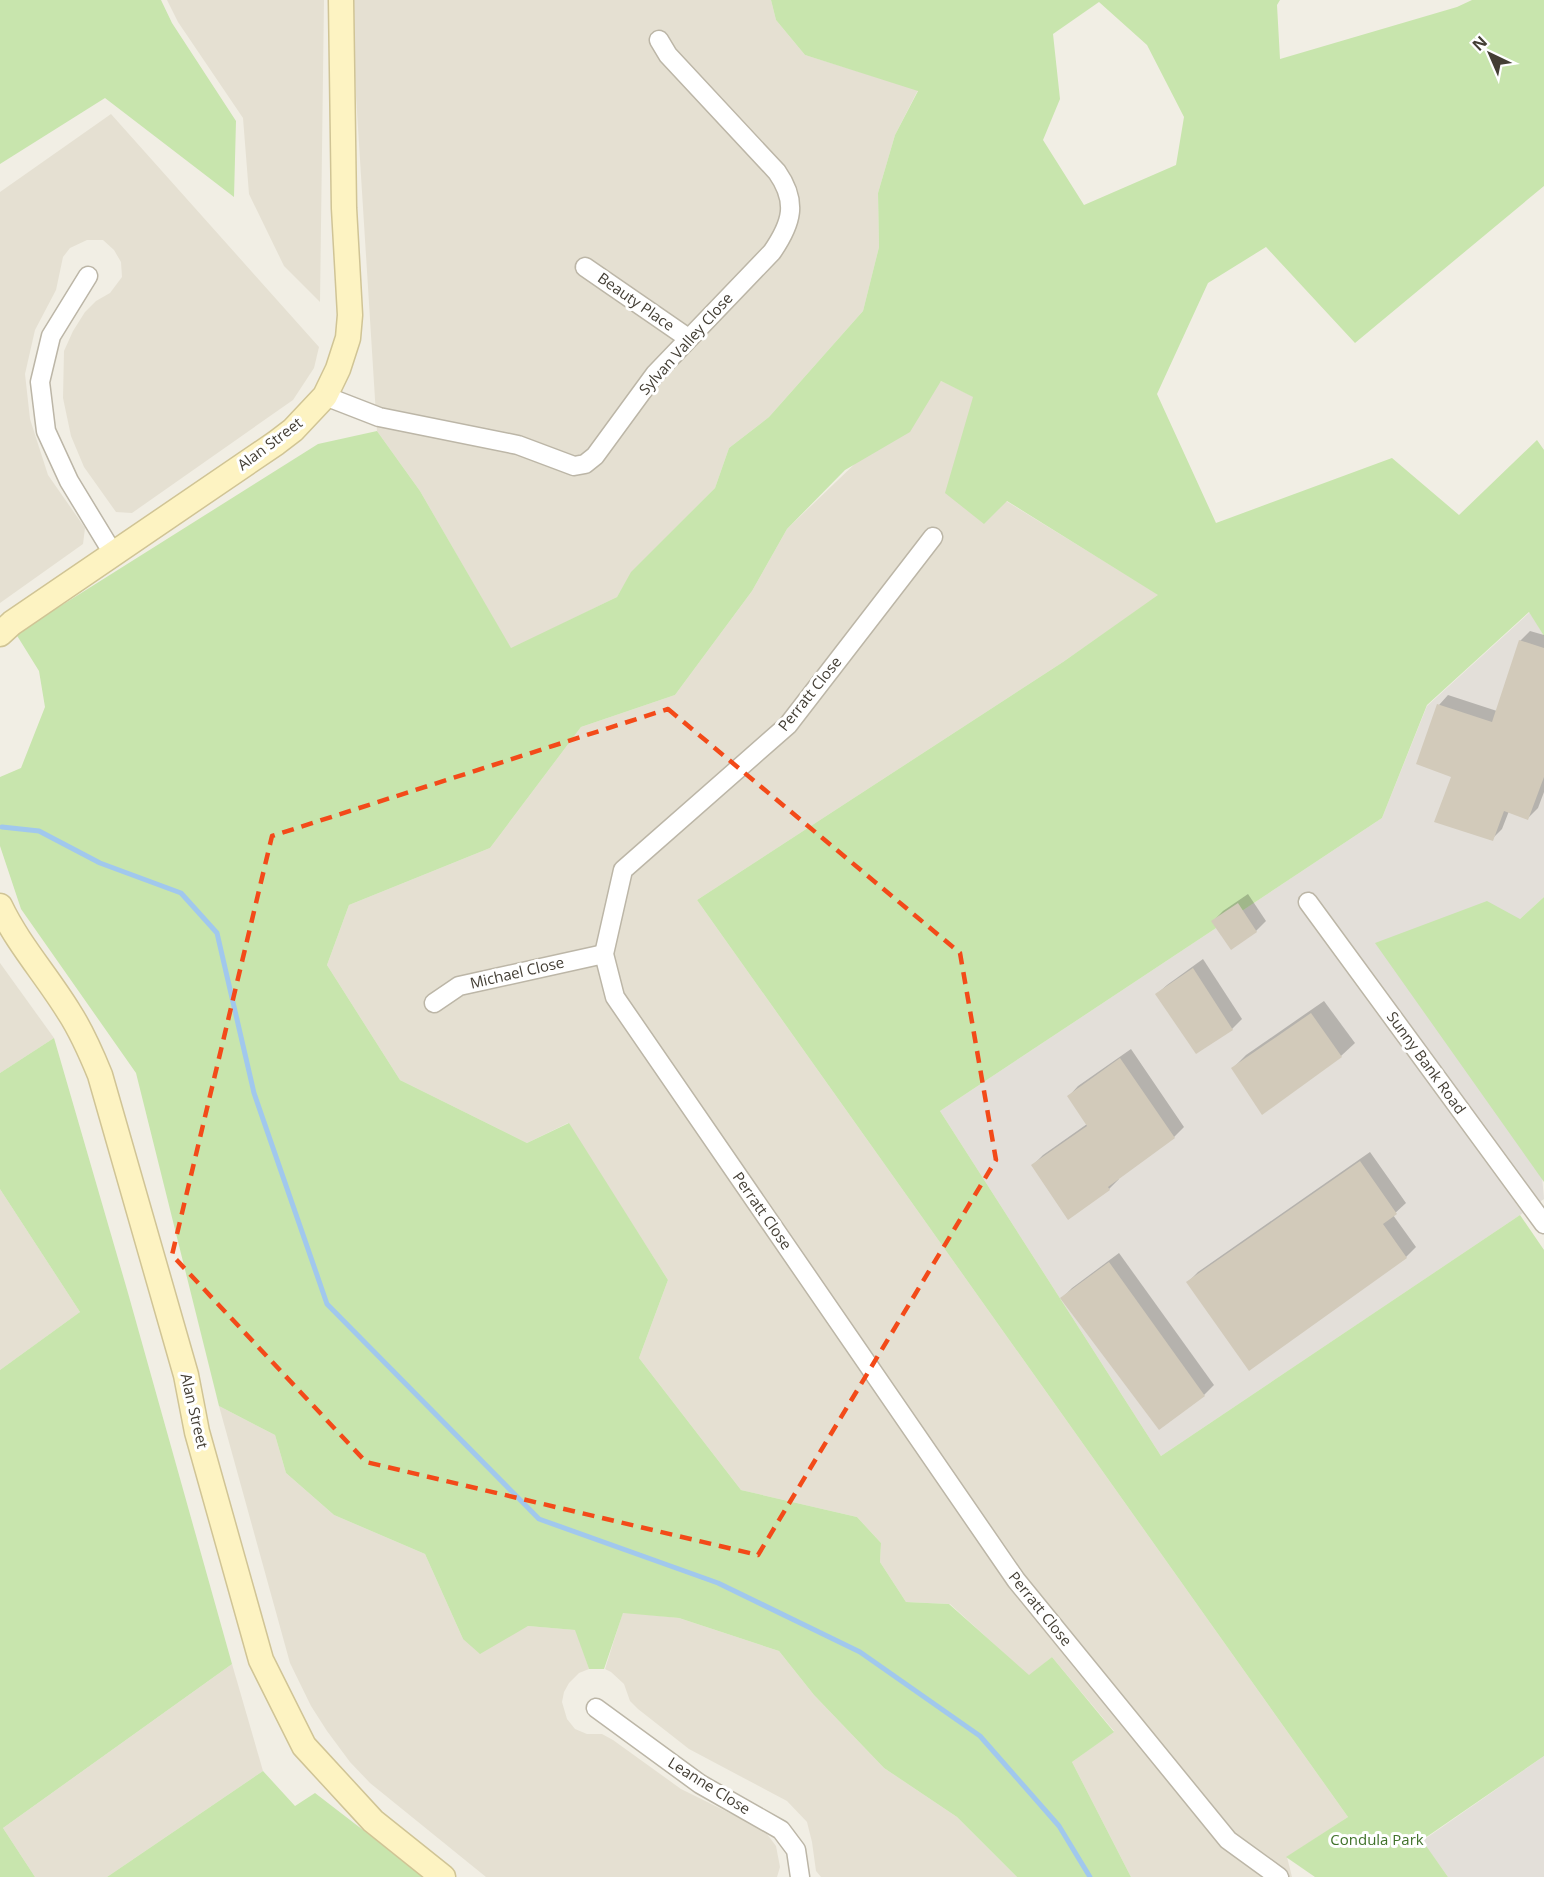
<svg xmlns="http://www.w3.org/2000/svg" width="1544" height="1877" viewBox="0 0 1544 1877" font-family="'Open Sans',sans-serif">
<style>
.residential{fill:#e5e0d2}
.industrial{fill:#e3dfd9}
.green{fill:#c8e5ad;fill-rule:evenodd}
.shadow{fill:#0003}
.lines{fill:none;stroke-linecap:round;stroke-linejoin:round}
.stream{stroke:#a1c8ed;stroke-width:5}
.building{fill:#d2caba}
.street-casing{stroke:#bcb6a7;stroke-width:21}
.secondary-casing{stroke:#d0c495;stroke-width:27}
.street{stroke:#fff;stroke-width:18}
.secondary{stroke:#fdf3c2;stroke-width:24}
.marked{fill:none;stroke:#f34a19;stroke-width:4.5;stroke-dasharray:12 8;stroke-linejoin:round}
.labels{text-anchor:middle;stroke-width:6;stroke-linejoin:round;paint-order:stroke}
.street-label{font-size:15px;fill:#433e34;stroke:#fff}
.park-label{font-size:15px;fill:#40722a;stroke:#fff}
</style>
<rect width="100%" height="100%" fill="#f1eee4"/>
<g class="residential">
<polygon points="167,0 324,0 320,302 284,266 249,194 243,118 178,22"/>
<polygon points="350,0 771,0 776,20 805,55 918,90 895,135 878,193 879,247 863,311 769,417 729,448 715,488 632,572 617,597 511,649 420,491 377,431"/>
<polygon points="111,114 319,347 314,368 293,400 132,513 116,512 84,467 71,436 63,398 64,351 73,331 85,312 96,301 110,293 122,277 121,262 114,250 103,240 87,240 70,248 63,257 56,290 35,330 25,374 30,419 48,475 85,528 83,544 0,603 0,192"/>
<polygon points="941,381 974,397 1006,501 1159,595 1063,662 697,900 1348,1817 1287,1857 1292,1877 1131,1877 1072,1762 1114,1731 1052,1657 1029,1676 950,1604 906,1602 880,1562 881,1543 857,1517 741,1490 639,1358 668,1280 568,1123 527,1143 400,1080 327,965 349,905 490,848 581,727 675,695 752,591 787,529"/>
<polygon points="0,963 54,1038 0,1073"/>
<polygon points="0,1189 80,1312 0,1370"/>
<polygon points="219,1406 275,1435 286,1473 334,1515 425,1554 463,1639 528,1626 576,1630 589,1669 579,1673 569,1683 564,1692 562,1702 567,1719 575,1729 587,1734 602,1734 613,1740 681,1789 764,1830 776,1846 780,1867 777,1877 486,1877 370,1783 350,1762 327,1731 311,1706 290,1663"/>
<polygon points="623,1612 679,1618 779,1651 814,1695 884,1768 957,1817 1017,1877 821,1877 816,1871 812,1842 807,1822 787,1801 689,1749 638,1709 630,1701 624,1684 611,1672 605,1669"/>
<polygon points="232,1664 263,1771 107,1877 35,1877 3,1828"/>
</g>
<g class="industrial">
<polygon points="1530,612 1544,636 1544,897 1520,919 1544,1199 1161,1456 940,1111 1382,818 1427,706"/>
<polygon points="1544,1756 1544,1877 1448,1877 1422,1841"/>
</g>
<g class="green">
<polygon points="0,0 161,0 172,23 236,121 234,197 105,98 0,164"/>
<path d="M771 0H1280L1277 5 1280 59 1457 7 1472 0H1544V186L1355 343 1266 247 1208 283 1157 394 1216 523 1392 458 1459 515 1537 440 1544 450V636L1529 612 1427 705 1382 818 940 1111 1161 1456 1520 1215 1544 1250V1756L1422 1840 1448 1877H1315L1286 1857 1348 1817 697 900 1063 662 1158 595 1007 501 984 524 945 493 973 397 941 381 910 432 845 470 787 529 752 591 675 695 581 727 490 848 349 905 327 965 400 1080 527 1143 569 1123 668 1280 639 1358 741 1490 857 1517 881 1543 880 1562 906 1602 949 1604 1029 1675 1052 1657 1114 1732 1072 1762 1131 1877H1017L957 1817 884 1768 814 1695 779 1651 679 1618 623 1613 604 1669H589L575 1630 528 1626 480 1654 463 1639 425 1554 334 1515 286 1473 275 1435 219 1406 136 1073 21 909 0 846V777L21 768 45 707 39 671 16 634 318 444 377 431 420 491 511 648 617 597 631 572 715 488 729 448 769 417 863 311 879 247 878 193 895 135 918 91 805 55 776 20ZM1099 2 1147 45 1184 117 1176 165 1084 205 1043 140 1060 99 1053 34Z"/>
<polygon points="1544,897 1544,1182 1375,943 1487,901 1520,919"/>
<polygon points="54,1038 128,1293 232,1664 3,1828 35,1877 0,1877 0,1370 80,1312 0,1189 0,1073"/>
<polygon points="263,1771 295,1806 315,1793 424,1877 107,1877"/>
</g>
<g class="shadow">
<polygon points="1530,631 1544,635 1544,792 1538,808 1528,818 1509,811 1502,829 1492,839 1453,776 1439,705 1448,695 1497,711 1520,641"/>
<polygon points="1248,894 1266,921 1256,931 1231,948 1213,921 1223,911"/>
<polygon points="1203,959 1242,1019 1232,1029 1157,994 1167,985"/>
<polygon points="1324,1001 1355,1043 1341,1056 1233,1068 1246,1055"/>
<polygon points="1131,1049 1184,1127 1174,1137 1118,1178 1119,1179 1109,1189 1033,1165 1043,1155 1087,1124 1069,1096 1078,1086"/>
<polygon points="1370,1152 1406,1203 1393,1215 1416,1247 1406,1257 1188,1282 1198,1272"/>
<polygon points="1119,1253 1214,1385 1204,1395 1062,1298 1072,1288"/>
</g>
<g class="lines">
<polyline class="stream" points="2,827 39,831 100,863 181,893 217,933 254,1093 327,1304 539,1519 718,1583 860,1652 980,1736 1059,1826 1090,1877"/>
</g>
<g class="building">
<polygon points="1519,640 1544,648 1544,777 1528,820 1504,811 1493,841 1434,822 1451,777 1416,764 1437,704 1492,722"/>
<polygon points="1238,903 1257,932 1231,950 1211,921"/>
<polygon points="1193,968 1233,1030 1196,1054 1155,994"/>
<polygon points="1311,1013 1342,1057 1262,1115 1231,1068"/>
<polygon points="1120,1058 1175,1138 1108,1187 1110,1190 1068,1220 1031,1165 1087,1126 1067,1096"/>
<polygon points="1360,1161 1397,1214 1383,1224 1407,1258 1249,1371 1186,1282"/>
<polygon points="1109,1262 1205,1396 1159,1430 1060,1298"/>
</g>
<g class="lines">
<g class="street-casing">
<g id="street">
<polyline points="585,267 688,338"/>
<polyline points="88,276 51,336 40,382 46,431 69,481 114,555"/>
<path d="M325 396 379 417 518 445 574 466 585 464 595 456 655 374 772 252C792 223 798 202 777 172L668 55 659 40"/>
<polyline points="933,537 788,725 623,870 604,954 615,997 1016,1580 1228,1840 1279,1877"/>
<polyline points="1308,902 1544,1224"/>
<polyline points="434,1003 459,986 604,954"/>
<polyline points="596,1708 700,1784 781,1830 796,1850 800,1877"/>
</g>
</g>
<g class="secondary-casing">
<g id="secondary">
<polyline points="0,634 12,623 276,443 293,430 325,396 338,369 348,338 350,315 344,208 341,0"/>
<path d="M0 906C18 944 47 976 69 1012 82 1032 91 1053 100 1075L186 1375 197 1432 261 1660 304 1746 373 1821 443 1877"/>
</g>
</g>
<use href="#street" class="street"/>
<use href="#secondary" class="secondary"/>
</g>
<path class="marked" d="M668 709 960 953 996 1160 758 1555 366 1462 172 1255 272 836Z"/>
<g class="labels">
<g class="street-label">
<text transform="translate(636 302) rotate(35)" y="5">Beauty Place</text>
<text transform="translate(686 344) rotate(-48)" y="5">Sylvan Valley Close</text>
<text transform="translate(270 444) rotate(-37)" y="5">Alan Street</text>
<text transform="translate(810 694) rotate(-51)" y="5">Perratt Close</text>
<text transform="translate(517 973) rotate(-13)" y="5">Michael Close</text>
<text transform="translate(1426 1063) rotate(54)" y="5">Sunny Bank Road</text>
<text transform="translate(762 1211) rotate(55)" y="5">Perratt Close</text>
<text transform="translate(194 1411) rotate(77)" y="5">Alan Street</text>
<text transform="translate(1040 1609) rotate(51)" y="5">Perratt Close</text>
<text transform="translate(709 1786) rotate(32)" y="5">Leanne Close</text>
</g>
<g class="park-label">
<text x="1377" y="1845">Condula Park</text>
</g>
</g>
<g transform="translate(1490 54) rotate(316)" stroke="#ffffff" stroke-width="4.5" paint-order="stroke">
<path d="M0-4.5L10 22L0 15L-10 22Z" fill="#433e34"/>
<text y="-9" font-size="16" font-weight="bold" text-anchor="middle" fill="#433e34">N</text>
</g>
</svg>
